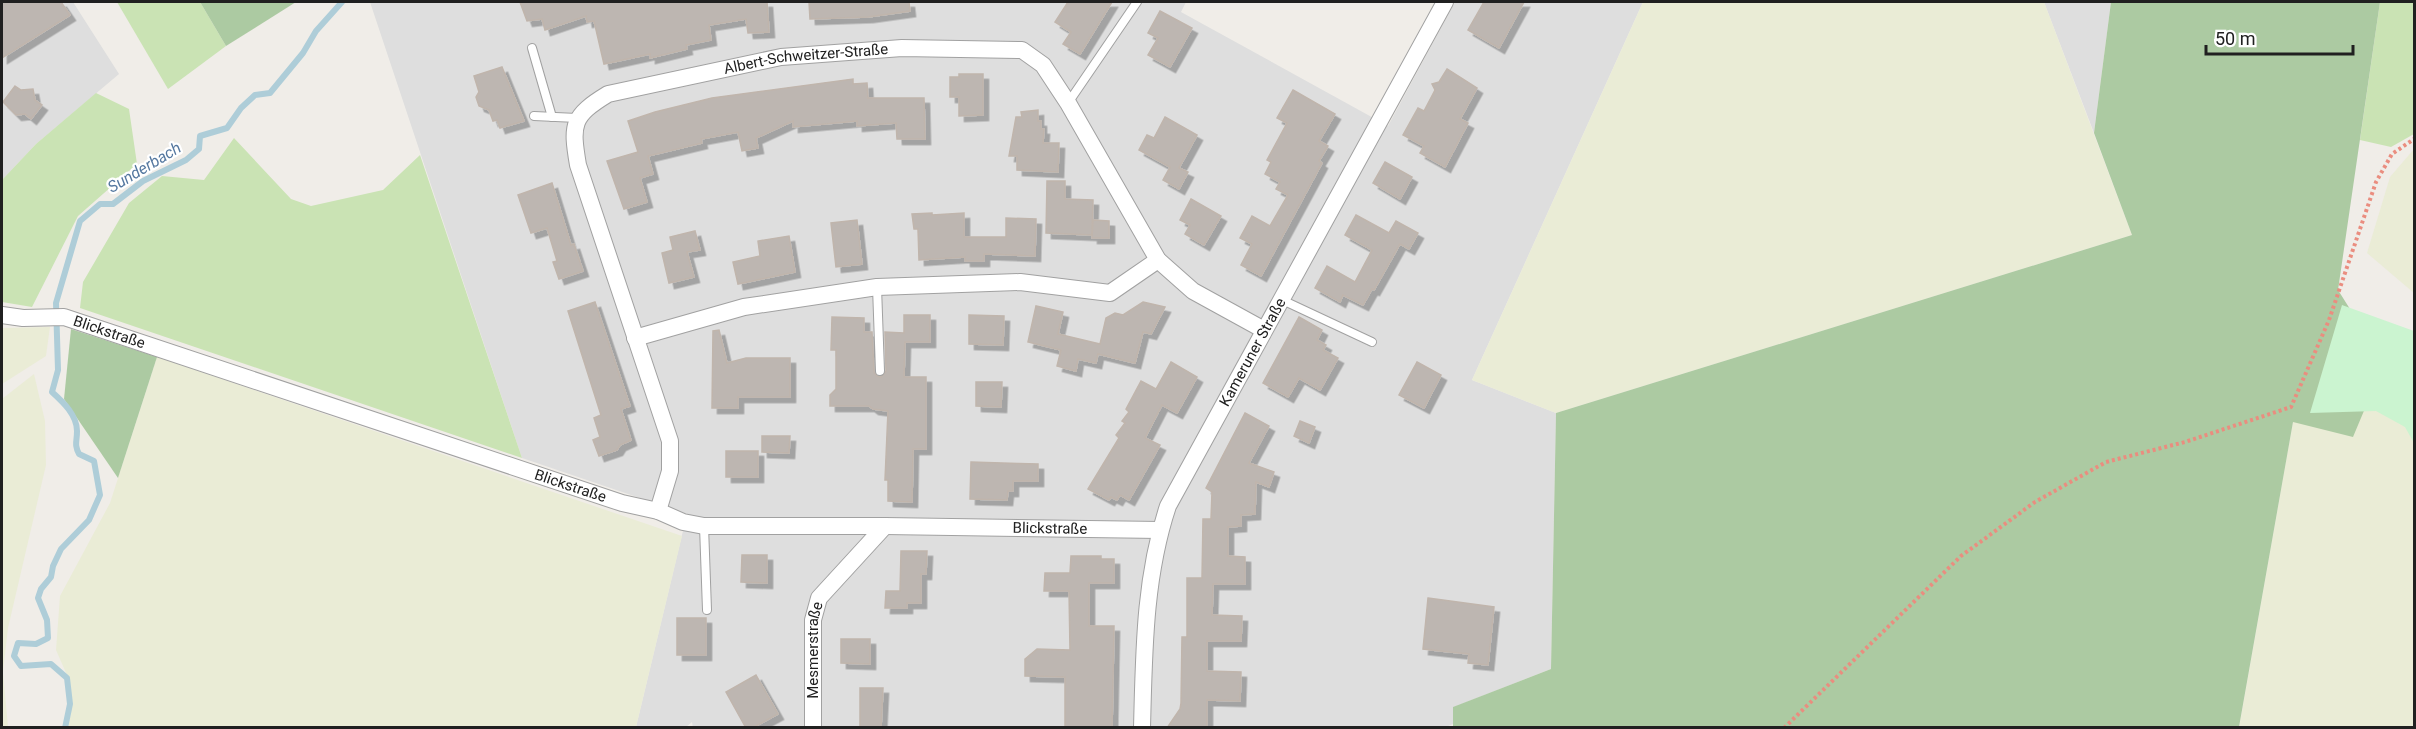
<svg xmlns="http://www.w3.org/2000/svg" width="2416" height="729" viewBox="0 0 2416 729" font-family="Roboto,sans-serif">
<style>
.residential{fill:#dedede}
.farmland{fill:#eaecd6}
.grass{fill:#cae3b4}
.forest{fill:#accaa2}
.park{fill:#cbf4d0}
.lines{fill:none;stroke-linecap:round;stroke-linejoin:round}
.stream{stroke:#aecdd8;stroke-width:6}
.building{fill:#bdb6b1;stroke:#c0b5ac;stroke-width:1.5;filter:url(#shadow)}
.lane-casing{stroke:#a1a1a1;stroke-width:10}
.street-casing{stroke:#a1a1a1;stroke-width:18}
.path{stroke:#ea8d7f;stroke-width:4;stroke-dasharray:3 3;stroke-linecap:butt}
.lane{stroke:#fff;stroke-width:8}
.street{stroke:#fff;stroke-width:16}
.labels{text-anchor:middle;stroke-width:4.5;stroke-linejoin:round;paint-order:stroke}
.street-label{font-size:15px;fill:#202020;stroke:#fff}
.water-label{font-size:16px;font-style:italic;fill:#54779f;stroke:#fff}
</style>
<defs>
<filter id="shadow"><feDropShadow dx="5.5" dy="5.5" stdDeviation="0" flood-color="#0004"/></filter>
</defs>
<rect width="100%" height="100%" fill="#f0ede8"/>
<g class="residential">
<polygon points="2,2 73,2 119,74 36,144 2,180"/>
<polygon points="370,2 1186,2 1181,12 1388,126 1455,2 1643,2 1472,380 1556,413 1551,669 1454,707 1453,724 1446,727 693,728 692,722 686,727 636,727 687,514 522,458"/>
<polygon points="2044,2 2111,2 2094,133"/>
</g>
<g class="farmland">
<polygon points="1643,2 2044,2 2132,235 1556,413 1472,380"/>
<polygon points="2414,149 2414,293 2367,253 2390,177"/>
<polygon points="50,327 46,356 2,384 2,328"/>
<polygon points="157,357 682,536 636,727 68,727 71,713 70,682 56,650 60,596 110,503"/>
<polygon points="2384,363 2414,369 2414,727 2239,728 2293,422"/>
<polygon points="34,374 45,421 46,465 8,628 3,672 8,727 2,727 2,399"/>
</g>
<g class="grass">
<polygon points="117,2 200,2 226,46 168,89"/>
<polygon points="2380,2 2414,2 2414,134 2391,147 2360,140"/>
<polygon points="96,93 129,109 137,164 78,216 32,307 2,302 2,180 36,144"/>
<polygon points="234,138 291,199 311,206 383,190 420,155 522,458 80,308 83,282 129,203 162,176 204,180"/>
</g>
<g class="forest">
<polygon points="200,2 296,2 226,46"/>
<polygon points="2111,2 2380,2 2338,290 2384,363 2353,437 2293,422 2239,727 1453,728 1453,707 1551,669 1556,413 2132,235 2094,133"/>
<polygon points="71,329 157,357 118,478 64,399"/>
</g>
<polygon class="park" points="2342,305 2414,331 2414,443 2405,427 2376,411 2310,413"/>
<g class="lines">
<path class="stream" d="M65 728 70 704 67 678 51 664 21 666 14 656 18 643 36 644 48 638 47 620 38 598 41 589 51 577 53 566 61 549 89 520 100 495 94 461 79 454C74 444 77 442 77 431 77 415 63 402 52 392L58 370 56 303 80 221 100 204H113L143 181 186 160 199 149 200 136 227 128 241 108 255 95 270 93 303 53 316 31 342 2"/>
</g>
<g class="building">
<polygon points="2,2 61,2 70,15 2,58"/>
<polygon points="520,2 767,2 769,32 748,33 746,19 709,25 711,40 686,45 687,49 650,58 650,54 604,64 594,21 587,22 586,16 545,30 542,19 527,21"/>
<polygon points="809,2 909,2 910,11 868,17 810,19"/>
<polygon points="1068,2 1112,2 1080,54 1063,44 1071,32 1055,22"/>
<polygon points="1484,2 1524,2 1499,48 1468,30"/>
<polygon points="1160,11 1192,28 1170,67 1148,55 1158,38 1148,33"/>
<polygon points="502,67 524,121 500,128 497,120 493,121 489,110 479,106 476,97 479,92 474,76"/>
<polygon points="1447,69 1477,88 1460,119 1468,123 1445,167 1420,153 1424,146 1403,135 1418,108 1424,111 1435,90 1432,84 1439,82"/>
<polygon points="959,74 983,74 983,115 959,116 959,97 950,97 950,77 959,77"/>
<polygon points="853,79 853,84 867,83 868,98 924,98 925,139 897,139 896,123 857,126 857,121 793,127 793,121 756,138 758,148 742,151 738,132 701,139 702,143 648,156 653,174 640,178 647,202 624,209 607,161 638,152 628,121 655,112 712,98"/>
<polygon points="15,86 21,90 33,89 35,100 42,105 31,119 25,114 16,115 3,102"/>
<polygon points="1293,90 1335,114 1319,141 1328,146 1319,161 1322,163 1261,276 1241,265 1252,244 1240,238 1252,216 1270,226 1288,195 1276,189 1280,182 1265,174 1271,162 1267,160 1287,123 1277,118"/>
<polygon points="1038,110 1038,121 1041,121 1041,129 1044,129 1043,143 1059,143 1058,172 1017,170 1017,156 1009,156 1016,117 1022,117 1021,112"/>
<polygon points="1165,117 1197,135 1179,168 1188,172 1179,189 1163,180 1170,167 1139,150 1147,135 1154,138"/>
<polygon points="1385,162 1412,177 1400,199 1373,183"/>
<polygon points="1047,181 1065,181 1065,199 1093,200 1092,235 1046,233"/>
<polygon points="552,183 571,245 574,244 583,271 559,279 553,262 557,261 547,228 531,233 518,195"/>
<polygon points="1191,199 1221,216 1204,245 1185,234 1190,225 1180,220"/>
<polygon points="932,213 932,215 964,213 964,237 1006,237 1006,218 1036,219 1035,256 984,254 984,261 965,261 965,257 919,260 918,229 914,229 912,214"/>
<polygon points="1356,215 1389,233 1396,221 1418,233 1409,249 1400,244 1374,290 1372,289 1363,305 1343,295 1340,302 1315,288 1327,266 1355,282 1372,250 1345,235"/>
<polygon points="857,220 862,264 836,267 831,223"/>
<polygon points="1093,220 1109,221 1109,238 1092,238"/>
<polygon points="695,231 700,250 687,252 694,277 669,283 662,253 673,250 670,237"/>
<polygon points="789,236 795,272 738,284 733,262 760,256 758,241"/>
<polygon points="595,302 630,406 621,409 631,440 620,445 617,450 599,456 593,440 600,437 594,418 601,415 568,311"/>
<polygon points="1143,302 1165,307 1151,334 1143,332 1135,363 1098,354 1096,363 1078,359 1076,371 1057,366 1061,350 1028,342 1036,306 1063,312 1058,334 1100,344 1106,318 1115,313 1123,315"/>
<polygon points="904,315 930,315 930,342 905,342 904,377 926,377 926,449 913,449 912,502 888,501 888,480 885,480 888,411 873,409 869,406 830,406 830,395 836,389 836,350 831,350 832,317 864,318 864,332 872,332 874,372 877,376 881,377 886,371 885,332 904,333"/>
<polygon points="969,315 1004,316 1003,345 969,344"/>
<polygon points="1299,317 1322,330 1317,340 1326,345 1323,350 1338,358 1320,390 1299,378 1288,397 1263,383"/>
<polygon points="719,330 727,363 746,358 790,358 790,397 738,397 738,408 712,408 713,331"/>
<polygon points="1171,362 1197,377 1177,413 1162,405 1145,438 1160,445 1129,500 1120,495 1117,500 1111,497 1109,500 1088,489 1119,438 1116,435 1125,423 1122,421 1129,412 1126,409 1141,381 1156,389"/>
<polygon points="1417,362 1441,375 1424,408 1399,395"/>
<polygon points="976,382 1002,382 1001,407 976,406"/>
<polygon points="1245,413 1269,426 1249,463 1274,472 1269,487 1256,482 1255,514 1241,515 1241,526 1228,527 1228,556 1245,557 1245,584 1213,584 1212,615 1242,616 1241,641 1207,641 1207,671 1241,672 1240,701 1207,700 1207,728 1167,728 1180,709 1181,703 1182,637 1187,637 1187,578 1202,578 1203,519 1211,519 1212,492 1206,488"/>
<polygon points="1300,421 1315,427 1309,443 1294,436"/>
<polygon points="762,436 790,436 789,453 762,452"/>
<rect x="726" y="451" width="32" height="26"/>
<polygon points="971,462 1038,464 1038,481 1013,481 1013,491 1008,491 1007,500 970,499"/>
<polygon points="901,551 927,551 926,574 921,574 921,603 907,603 907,608 885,608 886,591 900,591"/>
<polygon points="742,555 767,555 767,583 741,582"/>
<polygon points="1071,556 1101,556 1101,559 1114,559 1114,583 1089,583 1089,626 1114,626 1112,728 1065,728 1065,677 1025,676 1025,659 1037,649 1070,650 1069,591 1044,591 1045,573 1070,573"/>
<polygon points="1428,598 1494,607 1488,665 1468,663 1469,654 1423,649"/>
<rect x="677" y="618" width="29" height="37"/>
<polygon points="841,639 870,639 870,664 841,663"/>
<polygon points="756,675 778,714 752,728 746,728 726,692"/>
<polygon points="860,688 883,688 881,728 860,728"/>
</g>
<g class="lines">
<g class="lane-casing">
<g id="lane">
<polyline points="532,48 552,117"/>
<polyline points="1068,103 1137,2"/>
<polyline points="534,116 577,118"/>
<polyline points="877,287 880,371"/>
<polyline points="1280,299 1372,342"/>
<polyline points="704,526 707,610"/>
</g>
</g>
<g class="street-casing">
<g id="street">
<path id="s1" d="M2 315 23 318 64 317 622 503 658 511 683 522 704 526H885L1160 530"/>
<polyline points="635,338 744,307 877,287 1020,282 1110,293 1158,260"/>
<path id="s2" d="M658 511 670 471V441L578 165C571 124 572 116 608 94L781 57 902 48 1022 50 1043 65 1068 103 1158 260 1193 291 1264 330"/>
<path id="s3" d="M813 728V620L819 598 885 526"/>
<path id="s4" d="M1142 728C1144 653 1144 578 1168 506L1445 2"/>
</g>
</g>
<polyline class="path" points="1784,728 1961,556 2035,502 2106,462 2185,442 2291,407 2329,320 2376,182 2392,154 2414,139"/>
<use href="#lane" class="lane"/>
<use href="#street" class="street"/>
</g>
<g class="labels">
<g class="street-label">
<text dy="5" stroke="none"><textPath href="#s2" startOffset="650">Albert-Schweitzer-Straße</textPath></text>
<text dy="5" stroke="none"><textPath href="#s1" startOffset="110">Blickstraße</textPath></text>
<text dy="5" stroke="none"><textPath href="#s4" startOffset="400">Kameruner Straße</textPath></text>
<text dy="5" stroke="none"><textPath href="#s1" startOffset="596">Blickstraße</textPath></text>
<text dy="5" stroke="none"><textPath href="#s1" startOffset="1082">Blickstraße</textPath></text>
<text dy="5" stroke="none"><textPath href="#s3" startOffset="78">Mesmerstraße</textPath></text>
</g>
<g class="water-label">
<text transform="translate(144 167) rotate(-31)" y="6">Sunderbach</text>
</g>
</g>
<rect width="2416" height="729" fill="none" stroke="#202020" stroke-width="6"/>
<path d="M2206 45v9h147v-9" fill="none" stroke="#202020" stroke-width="3"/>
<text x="2215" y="45" font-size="18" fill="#202020" stroke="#ffffff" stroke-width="4.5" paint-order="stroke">50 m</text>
</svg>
